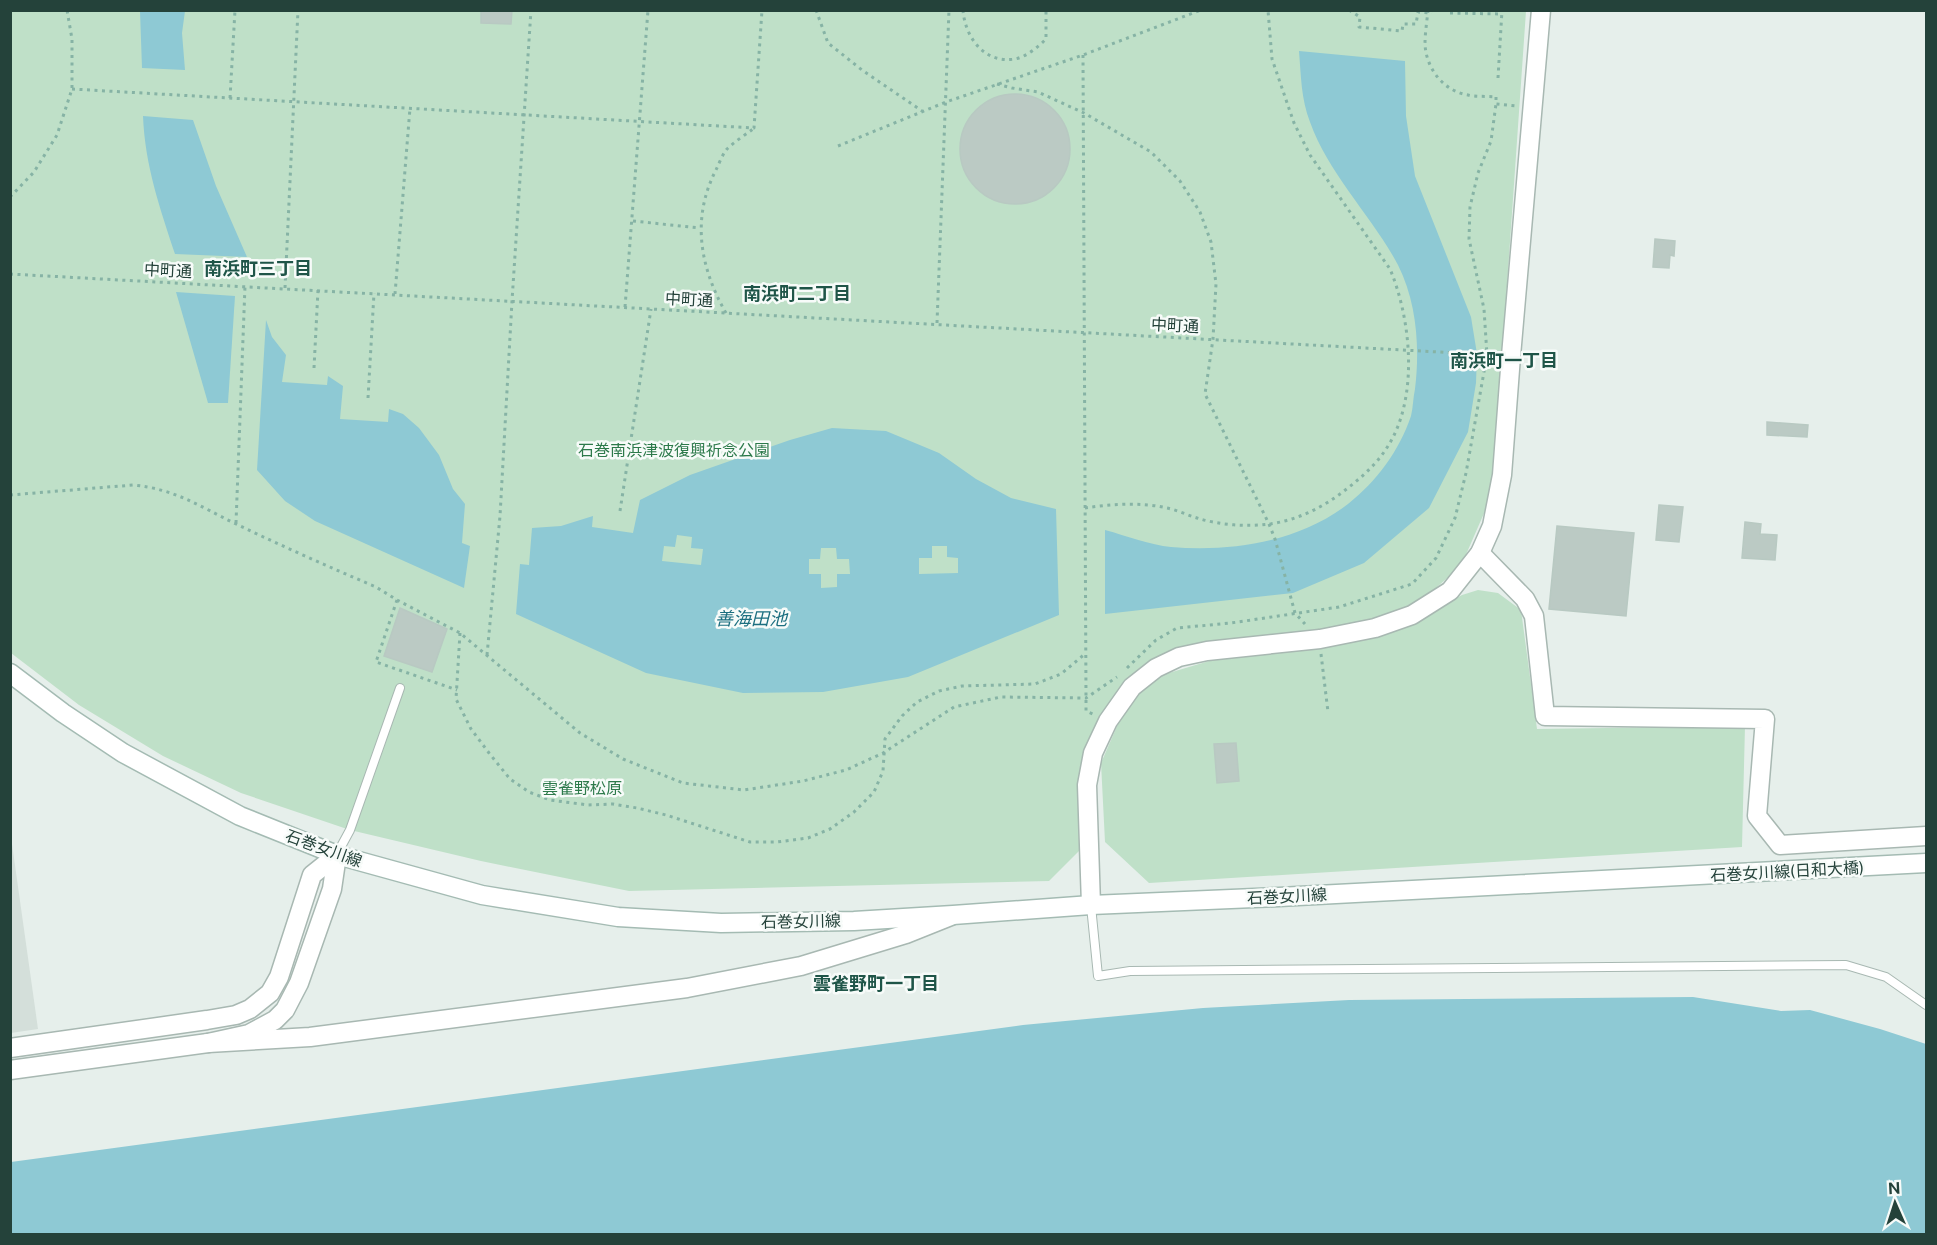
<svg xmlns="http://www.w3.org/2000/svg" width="1937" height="1245" viewBox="0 0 1937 1245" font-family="'Public Sans','Noto Sans JP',sans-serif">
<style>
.built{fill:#d4dfda}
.green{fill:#bfe0c8}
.water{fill:#8ec9d4;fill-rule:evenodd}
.building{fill:#bbcac4;stroke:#b8c9c2;stroke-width:1.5}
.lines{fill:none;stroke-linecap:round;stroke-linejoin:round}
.service-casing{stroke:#a8b8b2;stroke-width:10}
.tertiary-casing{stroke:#a8b8b2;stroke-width:21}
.secondary-casing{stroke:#a4bbb3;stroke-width:21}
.path{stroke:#86b3a5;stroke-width:3;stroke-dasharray:3 4.5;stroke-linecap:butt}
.service{stroke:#fff;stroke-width:8}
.tertiary{stroke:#fff;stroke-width:18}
.secondary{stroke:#fff;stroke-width:18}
.labels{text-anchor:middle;stroke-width:5;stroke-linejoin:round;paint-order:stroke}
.street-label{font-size:16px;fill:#24423a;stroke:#f7fbf9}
.park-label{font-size:16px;fill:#2d7a4b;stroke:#f7fbf9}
.neighbourhood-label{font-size:18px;font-weight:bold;fill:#1f5548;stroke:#f7fbf9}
.water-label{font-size:18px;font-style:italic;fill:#1c6f80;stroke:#f7fbf9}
</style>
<rect width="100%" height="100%" fill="#e6efeb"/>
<polygon class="built" points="11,837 38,1029 11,1033 10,1033"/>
<g class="green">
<polygon points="10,11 1526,11 1494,473 1485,511 1461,566 1413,608 1374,623 1171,651 1098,722 1084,846 1049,881 629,891 481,861 350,830 241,793 163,756 79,705 11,653"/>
<polygon points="1478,590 1498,593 1521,610 1537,729 1745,726 1742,847 1149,883 1105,842 1101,763 1128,701 1152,678 1226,656 1406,626 1462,595"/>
</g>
<g class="water">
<polygon points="140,11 185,11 182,33 185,70 142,68"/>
<path d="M1299 51 1405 61 1406 116 1415 176 1471 317 1477 354 1476 383 1468 432 1429 508 1364 563 1293 593 1105 614V530C1127 536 1150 545 1171 547 1232 552 1299 542 1348 504 1377 481 1399 451 1411 416 1413 408 1413 398 1415 389 1420 348 1417 303 1398 265 1372 216 1329 175 1310 122 1301 99 1301 75 1299 51Z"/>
<path d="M143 116 193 120 216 186 247 257 175 254C160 208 145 166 143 116Z"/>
<polygon points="176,292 235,296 228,403 208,403"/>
<polygon points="266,320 272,337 286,355 282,382 327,385 328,376 343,386 340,419 388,422 389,409 403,414 419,428 439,455 453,489 465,504 462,543 470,546 464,588 315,521 285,501 257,470"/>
<path d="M832 428 886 431 939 453 976 479 1011 498 1056 509 1059 615 908 677 823 692 743 693 646 673 516 614 520 564 529 565 532 528 561 526 593 516 592 527 633 533 640 500 690 475 790 440ZM677 535 692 537 691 548 703 549 701 565 662 561 664 546 675 547ZM932 546H947V557L958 558V573L919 574V558H932ZM821 548H836L837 559H849L850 574H837V587L821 588V574H809V559H820Z"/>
<polygon points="1693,997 1781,1011 1810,1010 1880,1029 1926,1044 1926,1234 11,1234 11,1162 1023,1025 1203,1008 1349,1000"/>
</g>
<g class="building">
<polygon points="481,10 512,10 511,24 481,23"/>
<circle cx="1015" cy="149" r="55"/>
<polygon points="1655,239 1675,241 1674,256 1670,255 1669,268 1653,267"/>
<polygon points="1767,422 1808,425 1807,437 1767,435"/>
<polygon points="1659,505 1683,507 1679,542 1656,540"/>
<polygon points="1745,522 1761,524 1760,534 1777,535 1775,560 1742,558"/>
<polygon points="1557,526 1634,533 1626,616 1549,609"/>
<polygon points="400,608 447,629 432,672 384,656"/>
<polygon points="1236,743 1239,781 1217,783 1214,744"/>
</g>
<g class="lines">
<g class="service-casing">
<g id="service">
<polyline points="337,854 350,830 400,688"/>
<polyline points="1091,906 1098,976 1130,971 1846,965 1886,977 1926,1005"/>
</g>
</g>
<g class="tertiary-casing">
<g id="tertiary">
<polyline points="1480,553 1525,599 1534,616 1545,716 1765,719 1757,816 1780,845 1926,836"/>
<polyline points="1091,905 1087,785 1093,753 1108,721 1132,687 1156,668 1179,657 1207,651 1320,639 1375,628 1412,615 1450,591 1480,553 1492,526 1502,475 1511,356 1541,10"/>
<polyline points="208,1043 310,1037 687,988 801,966 906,934 951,916"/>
<polyline points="10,1048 207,1020 236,1015 250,1009 270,993 279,977 312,875 337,855"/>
<polyline points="10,1070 208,1043 249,1034 275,1020 285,1010 299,983 332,889 337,855"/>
</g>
</g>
<g class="secondary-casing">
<polyline id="secondary" points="10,673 63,713 123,753 240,816 337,855 482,895 618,917 721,923 854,921 953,915 1091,905 1279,897 1926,863"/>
</g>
<g class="path">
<polyline points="816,10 828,43 862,70 922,111"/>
<path d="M963 10C965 37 984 64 1015 59 1026 57 1038 47 1046 39V10"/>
<polyline points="1349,10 1360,17 1359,27 1402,31 1403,24 1416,24 1418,12 1432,13"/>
<path d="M1428 10C1427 21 1425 33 1425 44 1426 68 1443 91 1468 95 1477 97 1487 96 1496 97"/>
<polyline points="1450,13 1502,14"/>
<polyline points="1083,55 1086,698 1086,711 1093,714"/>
<polyline points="1498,78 1502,10"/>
<polyline points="997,84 1012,88 1038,92 1084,113 1151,152 1180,181 1200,212 1211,242 1216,284 1213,339 1205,394 1269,524 1275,539 1295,613 1305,624"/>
<polyline points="72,89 754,128 762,10"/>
<polyline points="1496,97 1496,104 1518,106"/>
<polyline points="230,98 235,10"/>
<polyline points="838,146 946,102 1083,55 1201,10"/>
<polyline points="10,197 34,172 57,135 72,89 72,39 67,10"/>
<polyline points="633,221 700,228"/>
<polyline points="10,274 1494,355"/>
<polyline points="285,288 298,10"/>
<polyline points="395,294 410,108"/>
<polyline points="625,307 648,10"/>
<path d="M726 313C700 268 691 218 716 170 719 164 722 155 727 149 734 142 745 135 753 129"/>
<polyline points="937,323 949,10"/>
<polyline points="314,368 318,290"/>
<polyline points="368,398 374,293"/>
<path d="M10 495 133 485C175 489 199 506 236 524 282 546 329 567 376 587L397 600 460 633 580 733 623 759 683 783 744 790 803 781 846 770 883 753 954 707 1001 697 1086 698 1117 677"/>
<path d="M1085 508C1111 504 1141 502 1167 508 1177 510 1187 515 1197 518 1219 525 1247 527 1270 524 1297 520 1322 508 1344 491 1361 478 1377 464 1388 446 1419 397 1411 319 1390 269L1310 155 1294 123 1272 59 1268 10"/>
<polyline points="620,511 651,309"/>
<polyline points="236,523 245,286"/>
<polyline points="397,600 376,662 457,690"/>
<polyline points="460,633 456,699 471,729 489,753 510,779 529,792 550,800 588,805 613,804 637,808 666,815 750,842 777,842 808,838 830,829 854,812 874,792 883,771 885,739 902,716 917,702 939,691 962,686 1035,684 1061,674 1086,653"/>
<polyline points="1321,654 1328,712"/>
<polyline points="487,655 500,516 512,301 531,10"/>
<polyline points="1127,668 1156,640 1177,628 1231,623 1339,607 1412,584 1436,558 1455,518 1466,473 1487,355 1484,309 1469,239 1470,207 1478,173 1491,141 1496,104"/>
</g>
<use href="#service" class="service"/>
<use href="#tertiary" class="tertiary"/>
<use href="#secondary" class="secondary"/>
</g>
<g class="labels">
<g class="street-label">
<text transform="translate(168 270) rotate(3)" y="6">中町通</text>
<text transform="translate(689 299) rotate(3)" y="6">中町通</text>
<text transform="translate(1175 325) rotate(3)" y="6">中町通</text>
<text transform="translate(324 848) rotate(20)" y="6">石巻女川線</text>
<text transform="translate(1787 871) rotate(-3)" y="6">石巻女川線(日和大橋)</text>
<text transform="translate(1287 896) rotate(-3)" y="6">石巻女川線</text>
<text transform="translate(801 921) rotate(-1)" y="6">石巻女川線</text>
</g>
<g class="park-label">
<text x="674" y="456">石巻南浜津波復興祈念公園</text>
<text x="582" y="794">雲雀野松原</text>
</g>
<g class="neighbourhood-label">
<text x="258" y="275">南浜町三丁目</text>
<text x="797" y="300">南浜町二丁目</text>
<text x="1504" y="367">南浜町一丁目</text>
<text x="876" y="990">雲雀野町一丁目</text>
</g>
<g class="water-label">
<text x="751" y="625">善海田池</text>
</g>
</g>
<rect width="1937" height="1245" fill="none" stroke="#24423a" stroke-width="24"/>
<g transform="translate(1895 1203) rotate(357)" stroke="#f7fbf9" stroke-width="4.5" paint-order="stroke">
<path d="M0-4.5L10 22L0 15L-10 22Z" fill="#24423a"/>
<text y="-9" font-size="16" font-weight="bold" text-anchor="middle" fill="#24423a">N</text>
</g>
</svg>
